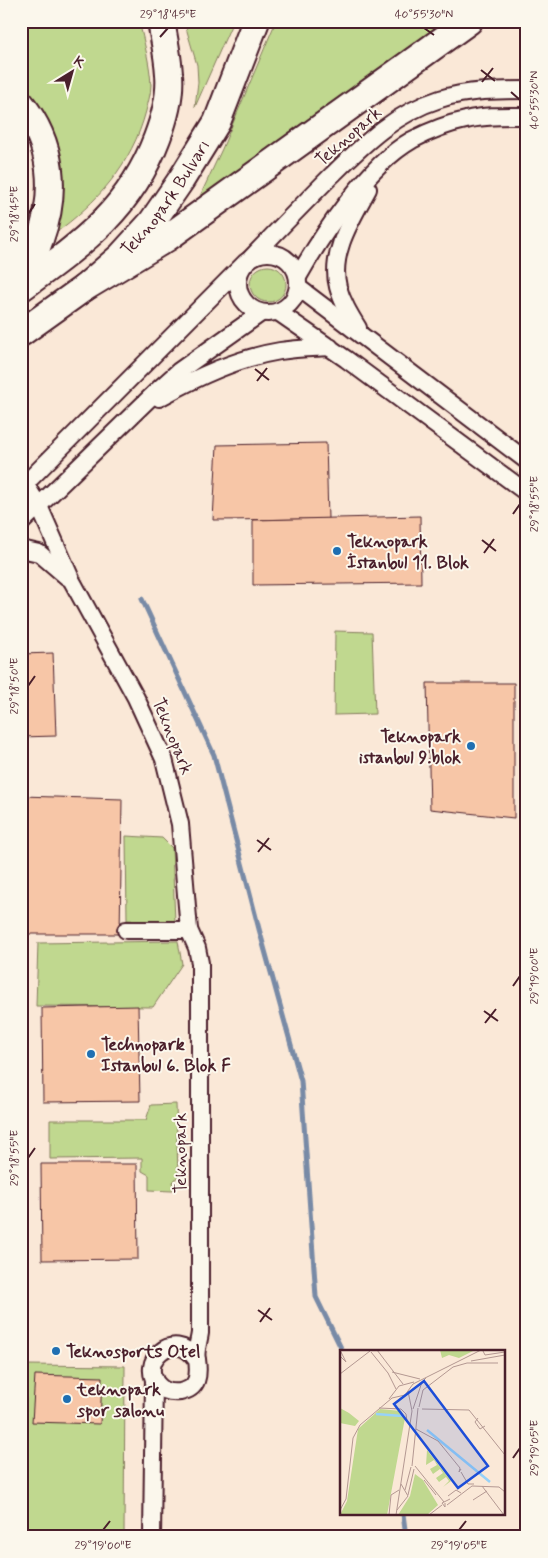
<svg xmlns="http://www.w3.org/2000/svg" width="548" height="1558" viewBox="0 0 548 1558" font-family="Mynerve,sans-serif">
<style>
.green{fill:#c0d88f;stroke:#857c5d}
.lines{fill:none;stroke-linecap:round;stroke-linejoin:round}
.stream{stroke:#788aa6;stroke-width:5}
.building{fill:#f7c6a7;stroke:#4a1f2b}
.minor-casing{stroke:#4a1f2b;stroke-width:20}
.trunk-casing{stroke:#4a1f2b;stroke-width:30}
.minor{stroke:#fbf7ec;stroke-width:16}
.trunk{stroke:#fbf7ec;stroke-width:26}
.ticks{fill:none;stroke:#4a1f2b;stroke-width:2}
.poi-dot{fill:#1f6fb2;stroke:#fbf7ec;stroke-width:2}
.labels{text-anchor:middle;stroke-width:4;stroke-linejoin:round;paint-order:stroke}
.street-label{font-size:18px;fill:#4a1f2b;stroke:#fbf7ec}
.poi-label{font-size:18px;font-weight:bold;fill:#4a1f2b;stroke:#fbf7ec;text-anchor:start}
.inset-river{fill:none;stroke:#97d2f8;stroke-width:2.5}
.inset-road{fill:none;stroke:#b49892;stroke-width:1}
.view{fill:#1d4ed8;fill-opacity:0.15;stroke:#1d4ed8;stroke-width:2.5}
.inset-edge{fill:none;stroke:#4a1f2b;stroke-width:2.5}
.neatline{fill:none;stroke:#4a1f2b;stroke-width:2}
.ticks-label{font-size:12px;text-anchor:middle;fill:#4a1f2b}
</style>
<rect width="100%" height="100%" fill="#fae8d7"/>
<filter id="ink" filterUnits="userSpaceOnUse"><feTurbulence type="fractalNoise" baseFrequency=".02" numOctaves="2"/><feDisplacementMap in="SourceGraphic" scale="10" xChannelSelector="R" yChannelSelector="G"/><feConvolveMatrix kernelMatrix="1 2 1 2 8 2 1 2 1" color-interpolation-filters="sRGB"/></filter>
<g filter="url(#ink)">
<g class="green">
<path d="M21 21H139C144 42 150 64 151 85 151 93 148 103 146 111 132 164 97 203 54 234L48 124 35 101 21 85Z"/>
<polygon points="184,21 233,21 195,107 198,82 197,65"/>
<polygon points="276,21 456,21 194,209 222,149"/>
<circle cx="268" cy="284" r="18"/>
<polygon points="335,631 372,632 375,714 334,715"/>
<polygon points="126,836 162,838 172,848 175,922 127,920"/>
<polygon points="178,941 182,964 153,1007 36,1006 38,943"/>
<polygon points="176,1104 178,1176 173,1182 172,1191 149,1190 149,1175 142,1171 142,1158 50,1159 50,1120 146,1120 151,1105"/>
<polygon points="26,1365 125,1366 124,1537 25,1537"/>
</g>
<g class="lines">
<g class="stream">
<polyline points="142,599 214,755 259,929 301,1081 316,1297 343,1352"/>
<polyline points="403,1514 406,1537"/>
</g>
</g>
<g class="building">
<polygon points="326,443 328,519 213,520 217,445"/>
<polygon points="420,516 421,583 253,585 253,520"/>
<polygon points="53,653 56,736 21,737 21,654"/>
<polygon points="427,683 514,683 514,818 430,809"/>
<polygon points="21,796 122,799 120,934 21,934"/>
<polygon points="138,1006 140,1101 43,1102 42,1008"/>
<polygon points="41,1164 137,1164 138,1259 42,1260"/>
<polygon points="35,1375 102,1377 100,1424 32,1422"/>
</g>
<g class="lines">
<g class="minor-casing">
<g id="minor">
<circle cx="268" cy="283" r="30"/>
<path d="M252 257C278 230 305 202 332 175 364 144 395 113 440 99 468 90 498 90 527 90"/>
<path d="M298 277C323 233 368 165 412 140 429 131 447 124 466 120 485 115 507 116 527 116"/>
<polyline points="299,288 527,461"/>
<polyline points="278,312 346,359 527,493"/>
<path d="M358 328C350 315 342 302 338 287 329 253 353 217 368 189"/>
<path d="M159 398C197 377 237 358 280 351 297 348 314 348 330 347"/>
<path d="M25 484 39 506 72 581 136 698 164 759 180 824 189 930 197 948 200 963V1333C199 1341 195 1352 197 1359 199 1374 199 1389 180 1392 172 1393 164 1391 159 1386 136 1363 174 1327 196 1359"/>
<polyline points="21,488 246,262"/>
<polyline points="21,523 159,389 179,371 261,313"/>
<polyline points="21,549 39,553 67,577"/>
<polyline points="126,930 189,930"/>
<polyline points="152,1537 154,1378"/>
</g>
</g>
<g class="trunk-casing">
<g id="trunk">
<path d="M21 104C53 143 57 192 40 239 38 244 36 251 33 257 30 262 25 267 21 272"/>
<path d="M21 288C81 244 130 210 157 138 165 117 171 96 169 74 168 56 164 39 161 21"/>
<polyline points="84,288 167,238 469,21"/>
<path id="s1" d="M21 333 84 288 121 256 152 222 181 180 217 122 256 21"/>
</g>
</g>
<use href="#minor" class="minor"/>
<use href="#trunk" class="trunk"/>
</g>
</g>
<path class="ticks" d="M424 28 434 35M160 37 168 28M481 70 495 81M482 82 493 68M511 92 520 100M28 214 35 204M255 369 269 380M257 381 267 368M513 514 520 504M482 540 496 551M484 553 494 539M28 686 35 676M257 840 271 850M258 852 269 838M513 986 520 976M484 1011 498 1021M485 1023 496 1009M28 1158 35 1148M258 1310 272 1320M260 1322 270 1308M513 1458 520 1448M103 1530 110 1521M459 1530 466 1521"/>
<g class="poi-dot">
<circle cx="337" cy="551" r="5"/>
<circle cx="471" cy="746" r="5"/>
<circle cx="91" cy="1054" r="5"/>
<circle cx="56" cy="1351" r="5"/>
<circle cx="67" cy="1399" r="5"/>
</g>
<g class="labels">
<g class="street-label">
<text transform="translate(348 136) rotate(-41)" y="6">Teknopark</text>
<text dy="6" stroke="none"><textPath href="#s1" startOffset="200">Teknopark Bulvarı</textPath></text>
<text transform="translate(173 736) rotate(68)" y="6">Teknopark</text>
<text transform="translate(180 1153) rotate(-90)" y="6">Teknopark</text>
</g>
<g class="poi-label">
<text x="347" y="547">Teknopark<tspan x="347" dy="21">İstanbul 11. Blok</tspan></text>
<text x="461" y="742" text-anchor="end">Teknopark<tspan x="461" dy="21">istanbul 9.blok</tspan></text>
<text x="101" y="1050">Technopark<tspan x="101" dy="21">Istanbul 6. Blok F</tspan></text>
<text x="66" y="1357">Teknosports Otel</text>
<text x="77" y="1395">teknopark<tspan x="77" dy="21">spor salonu</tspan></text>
</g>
</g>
<g transform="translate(340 1350)">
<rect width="165" height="165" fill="#fae8d7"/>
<path d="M100 0H135L119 8 109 5 102 8ZM0 58 9 63 19 71 15 76 0 73ZM40 59 61 61 65 68 47 165H0L7 151 18 79ZM87 100 111 131 103 137 109 131 106 127 99 132 96 128 103 123 100 119 93 124 90 119 97 115 94 110 86 115ZM75 124 83 130 98 155 87 165H58L70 146Z" fill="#c0d88f"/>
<path class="inset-river" d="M36 64 62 66M87 80 150 132"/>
<path class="inset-road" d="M37 0 63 34M143 1 145 5 165 2M31 2 48 23 56 39M0 6 6 12 0 0M131 11 165 5M52 22 80 29M0 24 30 1M49 49 59 36 74 32M79 57 83 40 113 17 127 13H158M39 58 61 59 66 64 67 71M73 59 82 32 86 28M82 59 129 60 165 105M138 68 135 72 140 79 145 76M76 79 98 91 120 118 119 122 121 119M72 116 78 58M75 116 104 152M121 122 128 134H134M84 130 96 145M142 136 164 165M65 140 71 117M68 145 74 119M108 146 116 140 121 143M133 150 147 141M105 153V157L102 153 110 149M107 155 132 136 159 137 165 142M0 160 6 149 13 88 20 75 52 48 65 45 73 34 141 0M57 160 68 146 61 134M49 165 51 145 59 140M56 165 72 61 68 41M89 165 102 155"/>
<path class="view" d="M84 31 148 116 118 138 54 54Z"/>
<rect width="165" height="165" class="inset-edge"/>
</g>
<rect width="548" height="1558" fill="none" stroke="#fbf7ec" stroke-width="55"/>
<g transform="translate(72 72) rotate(37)" stroke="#fbf7ec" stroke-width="4" paint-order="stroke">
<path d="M0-4L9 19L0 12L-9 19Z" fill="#4a1f2b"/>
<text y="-8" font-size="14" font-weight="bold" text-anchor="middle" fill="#4a1f2b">K</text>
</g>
<rect x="28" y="28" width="492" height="1502" class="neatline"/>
<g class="ticks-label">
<text x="168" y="18">29°18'45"E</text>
<text x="424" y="18">40°55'30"N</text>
<text transform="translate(534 100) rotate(-90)" y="4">40°55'30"N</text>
<text transform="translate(14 214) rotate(-90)" y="4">29°18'45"E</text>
<text transform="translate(534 504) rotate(-90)" y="4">29°18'55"E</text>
<text transform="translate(14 686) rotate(-90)" y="4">29°18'50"E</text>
<text transform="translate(534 976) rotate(-90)" y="4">29°19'00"E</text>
<text transform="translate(14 1158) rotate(-90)" y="4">29°18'55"E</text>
<text transform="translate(534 1448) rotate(-90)" y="4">29°19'05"E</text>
<text x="103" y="1549">29°19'00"E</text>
<text x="459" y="1549">29°19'05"E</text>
</g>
</svg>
